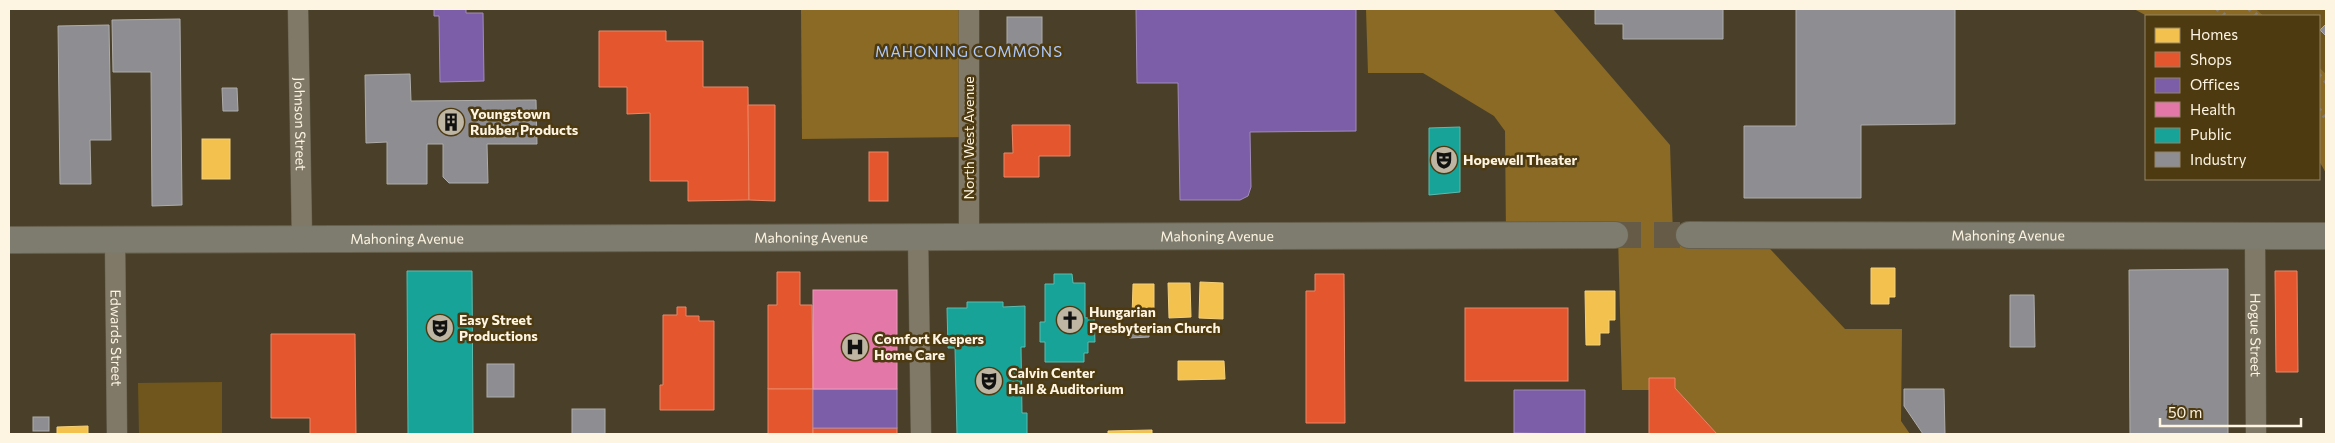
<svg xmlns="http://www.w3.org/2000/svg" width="2335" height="443" viewBox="0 0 2335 443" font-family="Commissioner,sans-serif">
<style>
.green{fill:#70561c}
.forest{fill:#8a6a24}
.homes{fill:#f2c14e;stroke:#f5d07a}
.shops{fill:#e4572e;stroke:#ec8664}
.offices{fill:#7b5ea7;stroke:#a28bb9}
.health{fill:#e377a8;stroke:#eb9cb9}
.public{fill:#17a398;stroke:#5cbbae}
.industry{fill:#8d8d92;stroke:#afacaa}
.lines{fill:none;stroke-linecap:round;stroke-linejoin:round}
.major-tunnel{stroke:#655b46;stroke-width:26;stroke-dasharray:26 13;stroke-linecap:butt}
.minor-casing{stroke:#675f4d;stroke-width:21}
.major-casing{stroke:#675f4d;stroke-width:28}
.minor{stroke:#817968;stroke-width:20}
.major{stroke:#7d7c6e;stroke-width:26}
.rail{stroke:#867c6d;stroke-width:4;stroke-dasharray:2.5 5;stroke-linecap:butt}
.labels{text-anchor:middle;stroke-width:5;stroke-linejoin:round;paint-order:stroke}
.poi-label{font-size:14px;font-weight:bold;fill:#fdf4e2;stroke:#4d3a10;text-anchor:start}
.street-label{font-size:14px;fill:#fdf4e2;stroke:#4d3a10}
.neighbourhood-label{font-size:15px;letter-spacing:1px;fill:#aecafe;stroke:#4d3a10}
</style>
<rect width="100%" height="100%" fill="#4a402a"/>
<g class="green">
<polygon points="2256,9 2326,9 2326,74 2319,67 2319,16 2264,16"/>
<polygon points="222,382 222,434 139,434 138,383"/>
</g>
<g class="forest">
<polygon points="801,9 969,9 969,137 802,139"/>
<polygon points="1366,9 1553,9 1670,145 1673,235 1757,235 1845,329 1902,329 1901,421 1910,434 1717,434 1675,388 1675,378 1649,378 1649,390 1622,390 1618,235 1506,235 1505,131 1494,116 1423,73 1368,73"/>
<polygon points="2134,9 2256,9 2264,16 2147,16"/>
<polygon points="2319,67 2326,74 2326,173 2319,161"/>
</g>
<g class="homes">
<rect x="202" y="139" width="28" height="40"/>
<polygon points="1871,268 1895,268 1895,297 1889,297 1889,304 1871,304"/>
<polygon points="1200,282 1223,283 1223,319 1199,318"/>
<polygon points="1168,283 1190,283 1191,317 1169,318"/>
<polygon points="1133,284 1154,284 1154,318 1132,318"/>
<polygon points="1585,291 1615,291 1615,320 1609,320 1609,333 1600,333 1600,345 1586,345"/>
<polygon points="1178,361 1224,361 1225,379 1178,380"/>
<polygon points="88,426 88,434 57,434 57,427"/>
<polygon points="1152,430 1152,434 1108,434 1108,431"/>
</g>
<g class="shops">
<polygon points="599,31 666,31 666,41 703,41 703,87 748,87 749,200 688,201 688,181 650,181 650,113 627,114 627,87 599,87"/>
<polygon points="748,105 775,105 775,201 749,200"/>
<polygon points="1012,125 1070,125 1070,156 1039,156 1039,177 1004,177 1004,153 1013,153"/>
<rect x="869" y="152" width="19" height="49"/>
<polygon points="2275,271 2297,271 2298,372 2276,372"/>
<polygon points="777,272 800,272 800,305 812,305 813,389 768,389 768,305 777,305"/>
<polygon points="1315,274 1344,274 1345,423 1306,423 1306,291 1315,291"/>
<polygon points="677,307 686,307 686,316 699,316 699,321 714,321 714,410 660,410 660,385 663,385 663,315 677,315"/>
<rect x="1465" y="308" width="103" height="73"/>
<polygon points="271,334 355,334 356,434 310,434 310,418 271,418"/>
<polygon points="1649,378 1675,378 1675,388 1717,434 1649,434"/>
<rect x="768" y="389" width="45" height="45"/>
<rect x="813" y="428" width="84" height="6"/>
</g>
<g class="offices">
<polygon points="434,9 466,9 466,13 483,13 484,81 440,82 439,16 434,16"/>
<polygon points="1136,9 1356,9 1356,131 1250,132 1251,187 1248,196 1240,200 1180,200 1178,83 1137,83"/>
<rect x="813" y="389" width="84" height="39"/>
<polygon points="1514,390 1585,390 1585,434 1514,433"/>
</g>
<rect class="health" x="813" y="290" width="84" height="99"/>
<g class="public">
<polygon points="1460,127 1460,192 1429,195 1429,128"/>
<polygon points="407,271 472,271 473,434 408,434"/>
<polygon points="1054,274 1072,274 1073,283 1085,283 1085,318 1094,317 1095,342 1088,342 1088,353 1084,353 1084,362 1045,362 1045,342 1040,342 1040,322 1045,322 1045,284 1054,284"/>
<polygon points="967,302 1003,302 1003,307 1025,306 1025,347 1021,347 1022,413 1027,413 1027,434 957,434 955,348 948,348 947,308 967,308"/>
</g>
<g class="industry">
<polygon points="1595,9 1723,9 1723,39 1623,39 1623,24 1595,24"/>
<polygon points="1796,9 1955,9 1955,124 1861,125 1861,198 1744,198 1744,126 1796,126"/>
<rect x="1007" y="17" width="35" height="33"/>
<polygon points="180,19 182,205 152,206 151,72 113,72 112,20"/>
<polygon points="2326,24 2326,36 2320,30"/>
<polygon points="109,25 111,140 90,140 91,184 60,184 58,26"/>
<polygon points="410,74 411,101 536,100 537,144 487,144 488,183 449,183 443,177 443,144 427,144 427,184 387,184 387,142 366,143 365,75"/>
<polygon points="222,88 237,88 238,111 223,111"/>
<polygon points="2228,269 2228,434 2130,434 2129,270"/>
<polygon points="2010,295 2034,295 2035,347 2010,347"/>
<polygon points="1149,325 1149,337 1129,338 1129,326"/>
<rect x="487" y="364" width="27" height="33"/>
<polygon points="1904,389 1944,389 1945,434 1923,434 1904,406"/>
<rect x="572" y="409" width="33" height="25"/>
<rect x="33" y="417" width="16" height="14"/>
</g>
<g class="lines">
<polyline class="major-tunnel" points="1615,235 1689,235"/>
<g class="minor-casing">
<g id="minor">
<path id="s1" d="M298 9 302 238"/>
<polyline points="969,9 969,237"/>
<path id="s2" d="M2255 236 2256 434"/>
<polyline points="918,237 921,434"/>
<path id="s3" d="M115 240 117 434"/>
</g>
</g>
<g class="major-casing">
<g id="major">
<path id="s4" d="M1689 235 2326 236"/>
<path id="s5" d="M9 240 1615 235"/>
</g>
</g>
<use href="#minor" class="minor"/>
<use href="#major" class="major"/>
<g class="rail">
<polyline points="2217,9 2226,16"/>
<polyline points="2249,9 2258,16"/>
<polyline points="2319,75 2326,82"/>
<polyline points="2319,109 2326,119"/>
</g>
</g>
<defs>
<g id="building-disc" transform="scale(1.4375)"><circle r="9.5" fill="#beb5a2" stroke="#4d3a10"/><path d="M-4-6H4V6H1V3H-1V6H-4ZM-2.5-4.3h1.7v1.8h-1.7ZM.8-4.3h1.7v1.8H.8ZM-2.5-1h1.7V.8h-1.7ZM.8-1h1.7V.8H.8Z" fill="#111"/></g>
<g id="theatre-disc" transform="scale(1.4375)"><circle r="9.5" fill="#beb5a2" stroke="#4d3a10"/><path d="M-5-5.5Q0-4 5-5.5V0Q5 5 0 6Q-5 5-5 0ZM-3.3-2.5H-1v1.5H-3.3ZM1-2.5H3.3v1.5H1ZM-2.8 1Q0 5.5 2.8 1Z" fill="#111"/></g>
<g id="church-disc" transform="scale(1.4375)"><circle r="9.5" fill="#beb5a2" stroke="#4d3a10"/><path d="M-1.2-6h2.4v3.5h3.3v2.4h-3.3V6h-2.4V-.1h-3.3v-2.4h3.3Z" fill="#111"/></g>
<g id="hospital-disc" transform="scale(1.4375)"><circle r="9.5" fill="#beb5a2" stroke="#4d3a10"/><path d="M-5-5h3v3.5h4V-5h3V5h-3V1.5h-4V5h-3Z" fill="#111"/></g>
</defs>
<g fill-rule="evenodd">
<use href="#building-disc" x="451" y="122"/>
<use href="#theatre-disc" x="1444" y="160"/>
<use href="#church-disc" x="1070" y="320"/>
<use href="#theatre-disc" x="440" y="328"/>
<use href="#hospital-disc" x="855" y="347"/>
<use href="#theatre-disc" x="989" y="381"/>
</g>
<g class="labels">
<g class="poi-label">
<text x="470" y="119">Youngstown<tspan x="470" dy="16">Rubber Products</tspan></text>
<text x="1463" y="165">Hopewell Theater</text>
<text x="1089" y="317">Hungarian<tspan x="1089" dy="16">Presbyterian Church</tspan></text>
<text x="459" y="325">Easy Street<tspan x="459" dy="16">Productions</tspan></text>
<text x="874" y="344">Comfort Keepers<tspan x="874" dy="16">Home Care</tspan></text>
<text x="1008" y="378">Calvin Center<tspan x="1008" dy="16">Hall &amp; Auditorium</tspan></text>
</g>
<g class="street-label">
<text dy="5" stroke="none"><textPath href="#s1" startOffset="115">Johnson Street</textPath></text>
<text transform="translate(969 138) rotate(-90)" y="5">North West Avenue</text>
<text dy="5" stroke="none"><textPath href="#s5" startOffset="1208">Mahoning Avenue</textPath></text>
<text dy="5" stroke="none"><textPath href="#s4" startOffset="319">Mahoning Avenue</textPath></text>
<text dy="5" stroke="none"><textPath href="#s5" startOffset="802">Mahoning Avenue</textPath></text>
<text dy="5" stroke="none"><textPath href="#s5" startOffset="398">Mahoning Avenue</textPath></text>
<text dy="5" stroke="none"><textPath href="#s2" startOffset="99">Hogue Street</textPath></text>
<text dy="5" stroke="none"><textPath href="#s3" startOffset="98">Edwards Street</textPath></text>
</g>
<g class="neighbourhood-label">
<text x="969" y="57">MAHONING COMMONS</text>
</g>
</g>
<rect width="2335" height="443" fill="none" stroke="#fdf4e2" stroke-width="20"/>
<rect x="2145" y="15" width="175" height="165" fill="#4d3a10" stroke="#938464"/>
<rect x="2155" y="28" width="25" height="15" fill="#f2c14e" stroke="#938464"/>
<text x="2190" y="40" font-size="15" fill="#fdf4e2">Homes</text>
<rect x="2155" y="52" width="25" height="15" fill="#e4572e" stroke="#938464"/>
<text x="2190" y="65" font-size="15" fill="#fdf4e2">Shops</text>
<rect x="2155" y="78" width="25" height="15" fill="#7b5ea7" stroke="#938464"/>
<text x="2190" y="90" font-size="15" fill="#fdf4e2">Offices</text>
<rect x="2155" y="102" width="25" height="15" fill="#e377a8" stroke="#938464"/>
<text x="2190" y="115" font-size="15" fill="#fdf4e2">Health</text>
<rect x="2155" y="128" width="25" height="15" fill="#17a398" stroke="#938464"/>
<text x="2190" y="140" font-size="15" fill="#fdf4e2">Public</text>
<rect x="2155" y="152" width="25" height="15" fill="#8d8d92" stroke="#938464"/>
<text x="2190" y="165" font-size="15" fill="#fdf4e2">Industry</text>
<path d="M2160 418v8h141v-8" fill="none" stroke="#fdf4e2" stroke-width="2.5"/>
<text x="2168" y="418" font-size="15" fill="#fdf4e2" stroke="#4d3a10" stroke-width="4" paint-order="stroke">50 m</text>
</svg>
